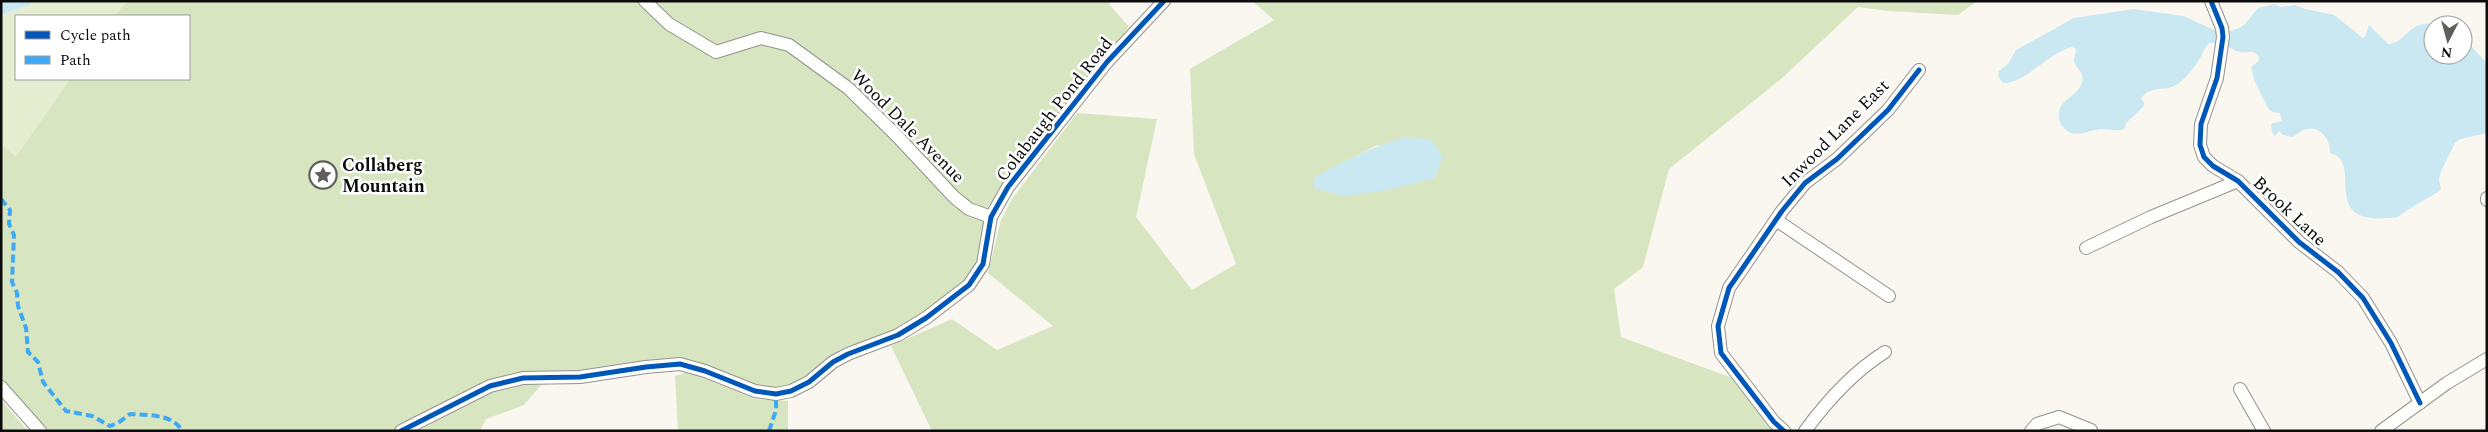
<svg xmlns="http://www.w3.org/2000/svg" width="2488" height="432" viewBox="0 0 2488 432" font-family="Spectral,serif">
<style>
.green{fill:#e6eed1}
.forest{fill:#d7e5c0;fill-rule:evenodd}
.water{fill:#c9e8f1}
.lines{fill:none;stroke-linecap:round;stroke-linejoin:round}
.minor-casing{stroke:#93928f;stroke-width:14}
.minor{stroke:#fefefd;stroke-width:12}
.quiet{stroke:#3fa9f5;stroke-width:4;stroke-dasharray:8 4;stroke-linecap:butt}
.cycleway-casing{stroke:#fff;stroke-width:8}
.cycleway{stroke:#0057b8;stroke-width:5}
.labels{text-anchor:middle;stroke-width:5;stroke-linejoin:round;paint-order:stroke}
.street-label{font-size:18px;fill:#0c0c0c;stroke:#fff}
.poi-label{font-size:18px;font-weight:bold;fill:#0c0c0c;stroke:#fff;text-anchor:start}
</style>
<rect width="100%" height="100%" fill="#faf7f0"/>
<polygon class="green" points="30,1 129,1 113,16 16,16 16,79 70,79 16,158 1,144 1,15 30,5"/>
<g class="forest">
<polygon points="129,1 1110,1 1109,4 1129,27 988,207 978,263 972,275 941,301 891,333 841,349 822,368 795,385 769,390 708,366 614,367 491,382 391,431 45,431 1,379 1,144 16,157 70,79 189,79 189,16 113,16"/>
<path d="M1252 1H1977L1958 15 1889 11 1858 7 1781 79 1669 169 1643 267 1614 289 1621 337 1735 379 1777 431H932L891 346 952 319 997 350 1053 326 988 273 1001 220 1012 199 1077 113 1157 119 1136 217 1192 290 1236 264 1194 154 1190 69 1274 20ZM1431 139 1314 178 1375 146Z"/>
<polygon points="688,372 755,399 788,401 788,431 678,431 675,376"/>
<polygon points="525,383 541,385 524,405 486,419 480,431 418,431 492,391"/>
<polygon points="1,400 28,431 1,431"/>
</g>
<g class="water">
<polygon points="1,1 30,1 30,5 1,15"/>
<path d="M2274 4 2281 7 2295 5 2305 9 2334 15 2363 38 2365 37 2369 25 2388 44C2406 45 2408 16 2442 25H2433V55H2463V38L2487 63V133L2460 139 2455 143 2441 171 2439 179 2441 190C2436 193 2400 214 2398 217 2313 229 2367 162 2330 153 2331 141 2321 126 2307 129 2302 129 2297 135 2292 137L2283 135 2279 131 2275 136 2272 132 2271 124 2282 121 2280 113 2272 112 2268 108 2255 82 2251 67 2259 61V57C2253 49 2249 53 2240 52 2228 49 2227 41 2209 43 2204 48 2204 51 2201 56 2196 66 2186 79 2176 85 2164 92 2149 85 2141 99L2144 102V106L2126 123 2124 129C2117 132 2109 129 2101 129 2086 130 2074 141 2062 126 2059 121 2058 117 2059 111 2063 98 2079 95 2082 82 2085 72 2075 68 2074 61 2074 57 2076 53 2076 49L2072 47C2049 52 2025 84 2003 83L1998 76 1999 71 2008 64 2016 50 2074 18 2134 9 2183 16 2219 32 2231 31 2239 28 2245 24 2258 8Z"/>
<path d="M1402 138 1431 139 1443 157 1435 178 1383 191 1343 196 1314 188V178C1342 162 1371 147 1402 138Z"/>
</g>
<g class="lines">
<g class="minor-casing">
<g id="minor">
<polyline points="645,1 669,24 716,52 761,38 789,45 848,88 897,136 954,197 969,209 991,217"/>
<polyline points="2211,1 2222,28 2223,37 2217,78 2201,124 2200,145 2204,157 2213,166 2238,181 2299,242 2338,272 2363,298 2391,343 2420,403"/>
<polyline points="2487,198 2487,200"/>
<polyline points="1776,220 1889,296"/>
<polyline points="2086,248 2151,217 2238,181"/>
<polyline points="1,387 40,431"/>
<polyline points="2240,389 2264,431"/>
<polyline points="401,431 490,386 523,378 580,377 646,367 680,364 705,371 755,391 776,394 791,391 809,382 833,362 848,354 898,335 926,318 969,285 983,264 991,217 1008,187 1107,62 1164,1"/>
<polyline points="1784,431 1774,422 1721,353 1718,326 1729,288 1782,211 1805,183 1837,159 1888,110 1919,70"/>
<path d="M1805 431C1827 401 1853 372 1885 352"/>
<polyline points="2031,431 2037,424 2059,417 2091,430"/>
<polyline points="2381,431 2447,383 2487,359"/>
</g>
</g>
<use href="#minor" class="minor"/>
<g class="quiet">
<path d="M1 199 10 210 9 224 14 235 12 282 17 293 18 306 26 328 28 352 38 362 43 382 66 411 92 416 110 426 118 423 130 414C146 415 174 414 182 431"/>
<polyline points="769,431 776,410 776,394"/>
</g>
<g class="cycleway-casing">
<g id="cycleway">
<polyline points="2211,1 2222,28 2223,37 2217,78 2201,124 2200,145 2204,157 2213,166 2238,181 2299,242 2338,272 2363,298 2391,343 2420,403"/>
<polyline points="401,431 490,386 523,378 580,377 646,367 680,364 705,371 755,391 776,394 791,391 809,382 833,362 848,354 898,335 926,318 969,285 983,264 991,217 1008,187 1107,62 1164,1"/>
<polyline points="1784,431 1774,422 1721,353 1718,326 1729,288 1782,211 1805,183 1837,159 1888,110 1919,70"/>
</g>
</g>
<use href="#cycleway" class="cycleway"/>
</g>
<defs>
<g id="sight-ring" transform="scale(1.4375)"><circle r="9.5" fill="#fff" stroke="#5f5e5c" stroke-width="1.5"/><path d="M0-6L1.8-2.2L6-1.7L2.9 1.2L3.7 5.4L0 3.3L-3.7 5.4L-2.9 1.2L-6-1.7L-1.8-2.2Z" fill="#5f5e5c"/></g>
</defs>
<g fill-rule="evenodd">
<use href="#sight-ring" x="323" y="175"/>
</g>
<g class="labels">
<g class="street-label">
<text transform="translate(1054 109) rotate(-52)" y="6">Colabaugh Pond Road</text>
<text transform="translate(908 126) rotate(45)" y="6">Wood Dale Avenue</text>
<text transform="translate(1835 133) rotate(-45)" y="6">Inwood Lane East</text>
<text transform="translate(2290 211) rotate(43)" y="6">Brook Lane</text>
</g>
<g class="poi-label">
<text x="342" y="171">Collaberg<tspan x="342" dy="21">Mountain</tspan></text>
</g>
</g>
<rect width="2488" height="432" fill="none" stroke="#0c0c0c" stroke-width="5"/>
<rect x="15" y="15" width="175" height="65" fill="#ffffff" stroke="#9e9e9e"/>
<rect x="25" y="31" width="25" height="8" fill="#0057b8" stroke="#9e9e9e"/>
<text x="60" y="40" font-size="15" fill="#0c0c0c">Cycle path</text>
<rect x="25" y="56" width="25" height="8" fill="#3fa9f5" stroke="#9e9e9e"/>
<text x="60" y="65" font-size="15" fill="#0c0c0c">Path</text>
<g transform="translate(2448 40) rotate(186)"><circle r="24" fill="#ffffff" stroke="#9e9e9e"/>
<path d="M0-4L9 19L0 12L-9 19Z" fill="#5f5e5c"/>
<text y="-8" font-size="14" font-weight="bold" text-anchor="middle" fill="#0c0c0c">N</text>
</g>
</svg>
